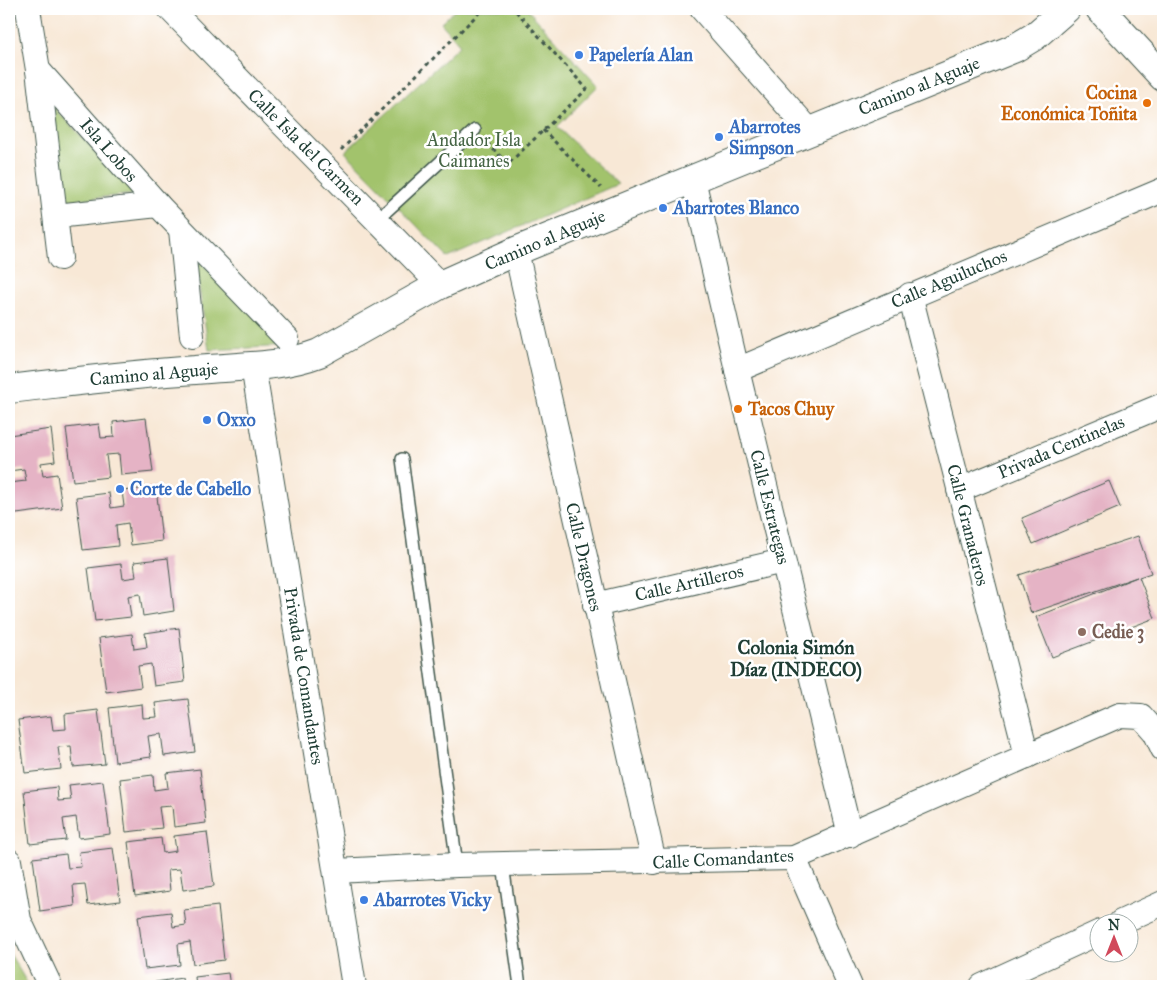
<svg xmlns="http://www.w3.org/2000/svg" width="1172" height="995" viewBox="0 0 1172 995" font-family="'IM FELL Great Primer',serif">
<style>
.green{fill:#a2c36c;stroke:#608050}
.building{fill:#e5b3c5}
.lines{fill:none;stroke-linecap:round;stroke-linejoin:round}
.lane-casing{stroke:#40574c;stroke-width:14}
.street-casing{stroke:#40574c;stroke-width:26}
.secondary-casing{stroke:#40574c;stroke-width:30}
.path{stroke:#40574c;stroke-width:3;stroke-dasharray:4 4;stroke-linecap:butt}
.lane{stroke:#fff;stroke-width:11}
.street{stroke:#fff;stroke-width:24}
.secondary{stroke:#fff;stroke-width:28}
.shop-dot{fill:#3f7fe0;stroke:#fff;stroke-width:2}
.food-dot{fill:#e8710a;stroke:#fff;stroke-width:2}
.education-dot{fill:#8d6e63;stroke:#fff;stroke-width:2}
.labels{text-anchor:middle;stroke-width:5;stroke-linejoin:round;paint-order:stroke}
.shop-label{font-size:18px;font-weight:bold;fill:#366cbe;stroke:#fff;text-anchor:start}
.street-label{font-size:18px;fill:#1f3d34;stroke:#fff}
.food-label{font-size:18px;font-weight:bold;fill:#c56008;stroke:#fff;text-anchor:end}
.park-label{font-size:18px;fill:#466545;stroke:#fff}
.education-label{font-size:18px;font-weight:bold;fill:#785e54;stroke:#fff;text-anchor:start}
.neighbourhood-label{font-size:19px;font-weight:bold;fill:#1f3d34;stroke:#fff}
</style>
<rect width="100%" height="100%" fill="#fff"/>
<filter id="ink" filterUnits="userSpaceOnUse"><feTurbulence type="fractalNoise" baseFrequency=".02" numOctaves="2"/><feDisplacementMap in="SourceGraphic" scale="10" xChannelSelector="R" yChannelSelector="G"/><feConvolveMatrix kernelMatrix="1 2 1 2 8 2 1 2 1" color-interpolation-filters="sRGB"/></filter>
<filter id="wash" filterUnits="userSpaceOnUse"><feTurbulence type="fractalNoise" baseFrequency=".0096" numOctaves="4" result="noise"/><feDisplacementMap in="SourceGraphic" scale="20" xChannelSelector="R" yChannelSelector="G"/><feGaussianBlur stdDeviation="1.12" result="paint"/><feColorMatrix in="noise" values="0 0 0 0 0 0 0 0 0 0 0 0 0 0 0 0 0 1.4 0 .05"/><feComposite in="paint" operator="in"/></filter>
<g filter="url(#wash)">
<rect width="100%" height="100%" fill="#f8e8d6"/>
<g class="green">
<polygon points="456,9 527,9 598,86 557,127 618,184 448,258 345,152 460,45 441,23"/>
<polygon points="46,99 136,194 60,201"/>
<polygon points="194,256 288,346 209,350"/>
<polygon points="9,954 10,954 29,986 9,986"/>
</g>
<g id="blocks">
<g class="building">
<polygon points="146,418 153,472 121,475 119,454 106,455 109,477 73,481 66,428 99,424 101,438 114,437 113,422"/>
<polygon points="51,429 55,461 41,463 43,476 57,474 62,508 9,515 9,483 26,481 24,469 9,471 9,435"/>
<polygon points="1109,481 1120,507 1033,544 1022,518"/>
<polygon points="156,487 162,541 131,545 128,523 116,525 118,546 83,550 76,497 109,493 111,508 124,506 122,491"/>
<polygon points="1138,536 1151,573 1139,577 1155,618 1052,657 1036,617 1137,577 1031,613 1019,575"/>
<polygon points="168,558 174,611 143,616 140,594 128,596 131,617 95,621 88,568 121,564 123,579 136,577 134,562"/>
<polygon points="179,628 185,682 154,686 151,664 138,666 141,687 106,692 99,638 132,634 134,649 147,647 145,633"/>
<polygon points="188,699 195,752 164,756 161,734 148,736 151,757 115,762 109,708 142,704 143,718 157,717 155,703"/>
<polygon points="98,710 105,764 73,767 71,746 58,747 61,769 25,773 18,720 51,716 53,730 66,729 65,714"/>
<polygon points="200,769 206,823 174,827 172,806 159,807 162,828 126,832 120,779 153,775 154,790 168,788 166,773"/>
<polygon points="103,781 110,834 79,838 76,817 63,819 66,840 30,844 24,791 57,787 58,801 71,800 69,785"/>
<polygon points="207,832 214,886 183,890 180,869 168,870 170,891 135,896 128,842 161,838 163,853 176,851 174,836"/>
<polygon points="113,848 120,901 88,905 85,884 73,885 75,906 40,911 33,858 66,854 68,868 81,867 79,852"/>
<polygon points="218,906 224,960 193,964 190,942 178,944 180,965 145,969 138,916 171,912 173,927 186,925 184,910"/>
<polygon points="228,973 230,986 196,986 195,977"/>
<polygon points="182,978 183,986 149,986 149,983"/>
</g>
</g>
</g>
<g filter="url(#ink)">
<use href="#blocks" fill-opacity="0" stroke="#40574c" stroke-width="1"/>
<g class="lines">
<g class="lane-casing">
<g id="lane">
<polyline points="378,219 475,130"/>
<polyline points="402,459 457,865"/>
<polyline points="503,865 520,986"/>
</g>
</g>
<g class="street-casing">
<g id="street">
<polyline points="28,9 38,70 158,205 287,339"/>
<polyline points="170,9 440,285"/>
<polyline points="702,9 810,131"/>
<polyline points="38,70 60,258"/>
<polyline points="693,179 737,370 850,835"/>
<polyline points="56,216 158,205"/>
<polyline points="181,230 192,336"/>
<polyline points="516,251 654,862"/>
<polyline points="910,295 1027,756"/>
<polyline points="253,366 354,986"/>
<polyline points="737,370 1163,190"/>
<polyline points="959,490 1163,405"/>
<polyline points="595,605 783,561"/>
<polyline points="794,858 850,986"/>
<polyline points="9,861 19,920 50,986"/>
<polyline points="336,871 457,865 794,858 1120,715 1141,716 1155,732 1163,749"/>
<polyline points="1121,922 1163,903"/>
<polyline points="982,986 1100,932"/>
</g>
</g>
<g class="secondary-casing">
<g id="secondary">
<polyline points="1100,9 1163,77"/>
<path d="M9 389C71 382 133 374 195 370 236 366 280 368 319 353L440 285 516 251 1015 48 1035 36 1066 9"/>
</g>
</g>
<g class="path">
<polyline points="543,130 601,188"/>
<polyline points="487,143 508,164 587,89 514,9"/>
<polyline points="341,150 483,9"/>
</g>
<use href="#lane" class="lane"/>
<use href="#street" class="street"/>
<use href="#secondary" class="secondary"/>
</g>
</g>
<g class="shop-dot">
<circle cx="579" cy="55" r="5"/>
<circle cx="719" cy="137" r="5"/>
<circle cx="663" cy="208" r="5"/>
<circle cx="207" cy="420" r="5"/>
<circle cx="120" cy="489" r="5"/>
<circle cx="364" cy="900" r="5"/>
</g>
<g class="food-dot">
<circle cx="1147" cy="103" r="5"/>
<circle cx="738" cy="409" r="5"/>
</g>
<circle class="education-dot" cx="1082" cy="632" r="5"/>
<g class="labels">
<g class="shop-label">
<text x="589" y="61">Papelería Alan</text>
<text x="729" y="133">Abarrotes<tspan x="729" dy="21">Simpson</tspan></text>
<text x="673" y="214">Abarrotes Blanco</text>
<text x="217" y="426">Oxxo</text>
<text x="130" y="495">Corte de Cabello</text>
<text x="374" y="906">Abarrotes Vicky</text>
</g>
<g class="street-label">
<text transform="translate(919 86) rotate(-22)" y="6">Camino al Aguaje</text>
<text transform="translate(306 147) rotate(45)" y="6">Calle Isla del Carmen</text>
<text transform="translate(109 150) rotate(49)" y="6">Isla Lobos</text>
<text transform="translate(545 240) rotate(-23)" y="6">Camino al Aguaje</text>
<text transform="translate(949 279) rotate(-23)" y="6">Calle Aguiluchos</text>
<text transform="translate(154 374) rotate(-5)" y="6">Camino al Aguaje</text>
<text transform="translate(1061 447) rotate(-23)" y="6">Privada Centinelas</text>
<text transform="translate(770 507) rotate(76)" y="6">Calle Estrategas</text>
<text transform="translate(968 525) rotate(76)" y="6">Calle Granaderos</text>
<text transform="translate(584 557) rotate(77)" y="6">Calle Dragones</text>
<text transform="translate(689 583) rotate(-13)" y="6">Calle Artilleros</text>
<text transform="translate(304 676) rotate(81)" y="6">Privada de Comandantes</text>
<text transform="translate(723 859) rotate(-3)" y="6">Calle Comandantes</text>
</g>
<g class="food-label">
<text x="1137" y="99">Cocina<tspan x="1137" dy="21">Económica Toñita</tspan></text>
<text x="748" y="415" text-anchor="start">Tacos Chuy</text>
</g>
<g class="park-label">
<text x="474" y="146">Andador Isla<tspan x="474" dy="21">Caimanes</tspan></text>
</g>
<g class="education-label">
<text x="1092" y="638">Cedie 3</text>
</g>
<g class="neighbourhood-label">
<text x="796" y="654">Colonia Simón<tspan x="796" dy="22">Díaz (INDECO)</tspan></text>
</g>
</g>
<rect width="1172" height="995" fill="none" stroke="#fff" stroke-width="30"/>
<g transform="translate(1114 938)"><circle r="24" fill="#ffffff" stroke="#a5b1ae"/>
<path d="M0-4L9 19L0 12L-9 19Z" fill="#d1495b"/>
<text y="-8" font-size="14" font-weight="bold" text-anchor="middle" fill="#1f3d34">N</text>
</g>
</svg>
